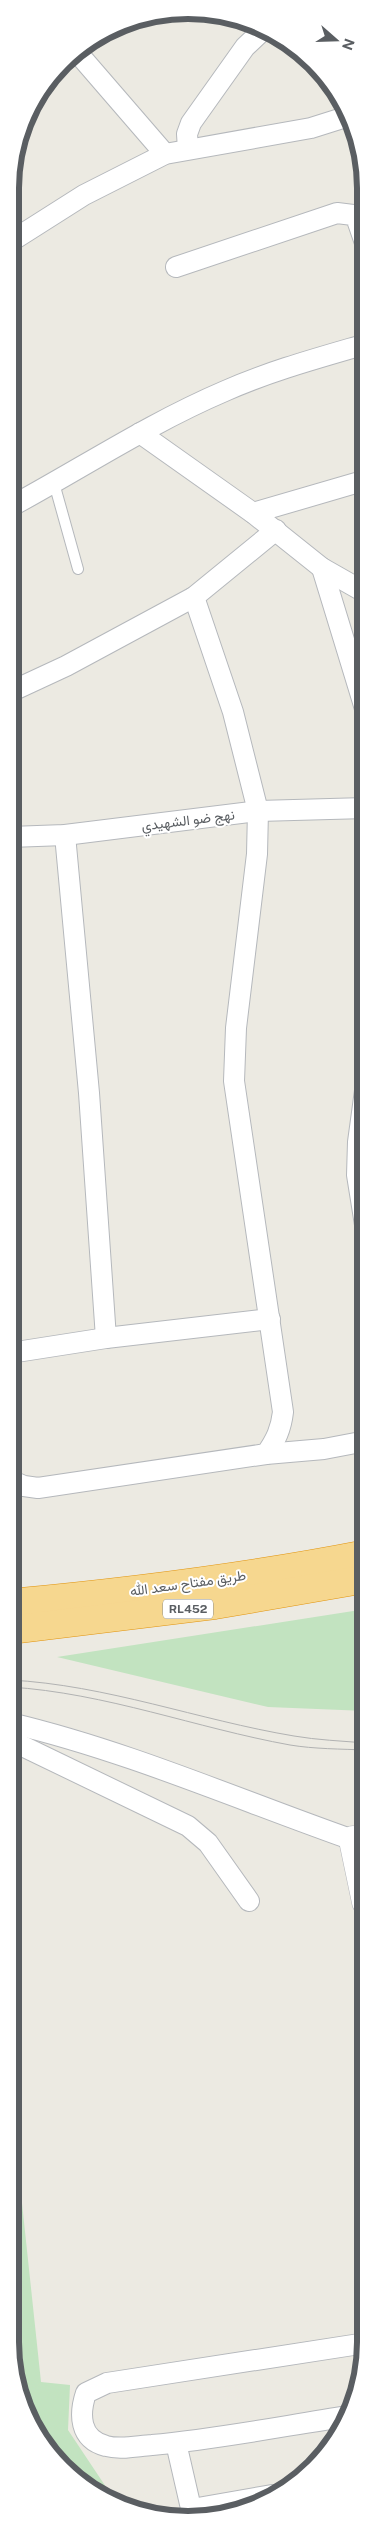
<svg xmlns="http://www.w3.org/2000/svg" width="376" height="2530" viewBox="0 0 376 2530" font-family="'Public Sans',Vazirmatn,sans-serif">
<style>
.green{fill:#c2e3c0}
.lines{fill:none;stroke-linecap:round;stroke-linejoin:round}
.lane-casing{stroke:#b5b8bc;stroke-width:12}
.street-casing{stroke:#b5b8bc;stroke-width:22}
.secondary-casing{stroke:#b6b9be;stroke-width:29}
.highway-casing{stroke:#e1940e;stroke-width:29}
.lane{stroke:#fff;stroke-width:10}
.street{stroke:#fff;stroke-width:20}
.secondary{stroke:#fff;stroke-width:28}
.highway{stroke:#f6d78f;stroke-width:28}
.tram{stroke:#b1b2b2;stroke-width:1}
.labels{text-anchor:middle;stroke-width:4;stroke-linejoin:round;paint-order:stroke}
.shield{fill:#fff;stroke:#8c8e91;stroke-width:1}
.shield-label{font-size:12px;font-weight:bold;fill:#5a5e62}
.street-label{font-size:14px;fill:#5a5e62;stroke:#fff}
.rim{fill:none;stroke:#5a5e62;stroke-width:6}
</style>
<rect width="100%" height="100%" fill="#eceae2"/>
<g class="green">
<polygon points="366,1609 366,1711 268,1707 57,1657"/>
<polygon points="19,2175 41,2382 70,2385 68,2430 106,2487 96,2490 62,2468 23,2410 10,2342 10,2178"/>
</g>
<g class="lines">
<g class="lane-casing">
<polyline id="lane" points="54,483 78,569"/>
</g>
<g class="street-casing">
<g id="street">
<polyline points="76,51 165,154"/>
<polyline points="188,149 187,134 191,123 245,47 264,29"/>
<polyline points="10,242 84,195 165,154 311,128 349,116"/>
<polyline points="176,267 337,213 353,215 357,220 366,246"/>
<polyline points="140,433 253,513 322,568 366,593"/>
<path d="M10 507C82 468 150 423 225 391 270 371 318 358 366 344"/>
<polyline points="253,513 366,480"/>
<polyline points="322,568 366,712"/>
<polyline points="10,692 66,666 194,597 276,530"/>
<polyline points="65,835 89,1093 106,1338"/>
<polyline points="10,837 65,835 258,811 366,808"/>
<polyline points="366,1083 358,1142 357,1175 366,1231"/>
<polyline points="10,1353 106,1338 270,1319"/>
<polyline points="266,1454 324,1449 366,1441"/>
<path d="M10 1480 24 1486 38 1488 266 1454C276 1440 281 1429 283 1412L234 1081 236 1028 257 854 258 811 233 712 194 597"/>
<path d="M10 1723C128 1751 239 1800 353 1840"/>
<polyline points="10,1740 188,1826 208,1843 249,1901"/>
<path d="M349 2416C283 2426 218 2439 152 2445 137 2446 120 2450 106 2446 79 2439 79 2414 86 2393L107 2383 366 2343"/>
<polyline points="176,2443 193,2517"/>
<polyline points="192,2509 272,2495"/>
</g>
</g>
<g class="secondary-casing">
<polyline id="secondary" points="366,1843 353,1840 366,1902"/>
</g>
<g class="highway-casing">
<g id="highway">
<path d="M10 1603C129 1592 248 1577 366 1554"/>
<polyline points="10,1630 215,1605 366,1579"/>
</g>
</g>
<use href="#lane" class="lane"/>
<use href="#street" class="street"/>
<use href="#secondary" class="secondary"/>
<use href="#highway" class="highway"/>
<g class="tram">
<path d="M10 1680C107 1685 198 1720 294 1736 317 1740 342 1741 366 1743"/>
<path d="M10 1687C106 1693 196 1728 290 1745 314 1749 341 1749 366 1750"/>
</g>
</g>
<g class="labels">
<rect class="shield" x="163" y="1599.5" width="50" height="19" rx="4"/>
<g class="shield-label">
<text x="188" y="1613">RL452</text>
</g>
<g class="street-label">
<text transform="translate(188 820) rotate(-7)" y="5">نهج ضو الشهيدي</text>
<text transform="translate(188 1583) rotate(-8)" y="5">طريق مفتاح سعد الله</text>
</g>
</g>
<path d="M0 0H376V2530H0ZM188 19H188A169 169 0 0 1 357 188V2342A169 169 0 0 1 188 2511H188A169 169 0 0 1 19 2342V188A169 169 0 0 1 188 19Z" fill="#fff" fill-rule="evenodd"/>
<path class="rim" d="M188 19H188A169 169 0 0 1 357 188V2342A169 169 0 0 1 188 2511H188A169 169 0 0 1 19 2342V188A169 169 0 0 1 188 19Z"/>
<g transform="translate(336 40) rotate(110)" stroke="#ffffff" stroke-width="4" paint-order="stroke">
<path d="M0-4L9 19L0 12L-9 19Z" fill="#5a5e62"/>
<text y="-8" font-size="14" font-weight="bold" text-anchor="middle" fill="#5a5e62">N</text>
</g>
</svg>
